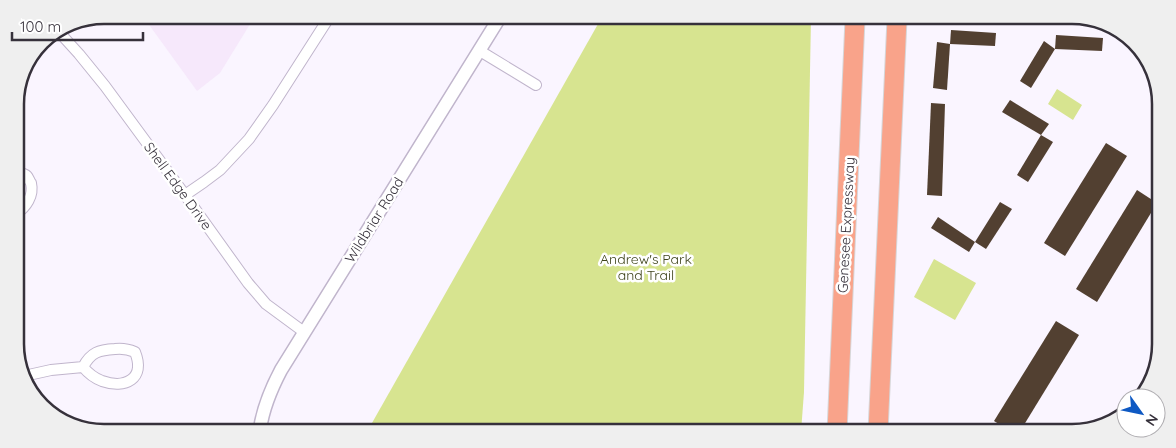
<svg xmlns="http://www.w3.org/2000/svg" width="1176" height="448" viewBox="0 0 1176 448" font-family="Quicksand,sans-serif">
<style>
.education{fill:#f6e8fb}
.green{fill:#d7e490}
.building{fill:#524031}
.lines{fill:none;stroke-linecap:round;stroke-linejoin:round}
.minor-casing{stroke:#c0b5cc;stroke-width:12}
.tertiary-casing{stroke:#c0b5cc;stroke-width:15}
.motorway-casing{stroke:#d7d6d8;stroke-width:21}
.minor{stroke:#fff;stroke-width:10}
.tertiary{stroke:#fff;stroke-width:12}
.motorway{stroke:#f9a38a;stroke-width:19}
.labels{text-anchor:middle;stroke-width:5;stroke-linejoin:round;paint-order:stroke}
.street-label{font-size:14px;fill:#36313b;stroke:#fff}
.park-label{font-size:14px;fill:#3f441c;stroke:#fff}
.rim{fill:none;stroke:#36313b;stroke-width:2.5}
</style>
<rect width="100%" height="100%" fill="#faf5ff"/>
<polygon class="education" points="142,15 255,16 220,73 197,91"/>
<g class="green">
<polygon points="602,17 811,18 804,392 801,432 368,430"/>
<polygon points="1057,89 1082,105 1073,120 1048,104"/>
<polygon points="934,259 976,283 955,320 914,297"/>
</g>
<g class="building">
<polygon points="951,30 996,33 995,46 950,44"/>
<polygon points="1056,35 1103,38 1102,51 1055,49"/>
<polygon points="1044,41 1055,49 1031,88 1020,81"/>
<polygon points="937,42 950,44 947,90 933,88"/>
<polygon points="1010,100 1049,124 1041,135 1002,112"/>
<polygon points="931,103 945,104 942,196 927,195"/>
<polygon points="1041,135 1053,142 1028,182 1017,175"/>
<polygon points="1106,143 1127,156 1065,256 1044,243"/>
<polygon points="1137,190 1157,203 1097,302 1076,289"/>
<polygon points="1000,202 1012,209 986,249 975,242"/>
<polygon points="938,217 975,242 969,252 931,228"/>
<polygon points="1056,321 1079,335 1019,433 1013,433 994,421"/>
</g>
<g class="lines">
<g class="minor-casing">
<g id="minor">
<polyline points="59,32 79,54 105,86 185,195 248,283 266,304 304,332"/>
<polyline points="480,51 536,85"/>
<path d="M16 172C19 173 24 173 27 176 28 177 30 182 31 183 34 196 26 207 16 214"/>
<polyline points="185,195 204,182 220,170 249,139 273,105 330,16"/>
<polyline points="17,357 25,378"/>
<path d="M24 376 51 370 83 367C88 373 94 378 102 381 125 389 146 379 135 352 128 349 123 348 115 349 99 350 91 352 83 367"/>
</g>
</g>
<g class="tertiary-casing">
<path id="tertiary" d="M260 429C263 408 271 389 281 370L500 17"/>
</g>
<g class="motorway-casing">
<g id="motorway">
<polyline points="837,432 855,19"/>
<polyline points="878,432 897,19"/>
</g>
</g>
<use href="#minor" class="minor"/>
<use href="#tertiary" class="tertiary"/>
<use href="#motorway" class="motorway"/>
</g>
<g class="labels">
<g class="street-label">
<text transform="translate(178 186) rotate(54)" y="5">Shell Edge Drive</text>
<text transform="translate(374 220) rotate(-58)" y="5">Wildbriar Road</text>
<text transform="translate(846 225) rotate(-87)" y="5">Genesee Expressway</text>
</g>
<g class="park-label">
<text x="646" y="264">Andrew's Park<tspan x="646" dy="16">and Trail</tspan></text>
</g>
</g>
<path d="M0 0H1176V448H0ZM104 24H1072A80 80 0 0 1 1152 104V344A80 80 0 0 1 1072 424H104A80 80 0 0 1 24 344V104A80 80 0 0 1 104 24Z" fill="#efefef" fill-rule="evenodd"/>
<path class="rim" d="M104 24H1072A80 80 0 0 1 1152 104V344A80 80 0 0 1 1072 424H104A80 80 0 0 1 24 344V104A80 80 0 0 1 104 24Z"/>
<g transform="translate(1141 413) rotate(123)"><circle r="24" fill="#ffffff" stroke="#afadb1"/>
<path d="M0-4L9 19L0 12L-9 19Z" fill="#0e59c3"/>
<text y="-8" font-size="14" font-weight="bold" text-anchor="middle" fill="#36313b">N</text>
</g>
<path d="M12 32v8h131v-8" fill="none" stroke="#36313b" stroke-width="2.5"/>
<text x="20" y="32" font-size="15" fill="#36313b" stroke="#ffffff" stroke-width="4" paint-order="stroke">100 m</text>
</svg>
